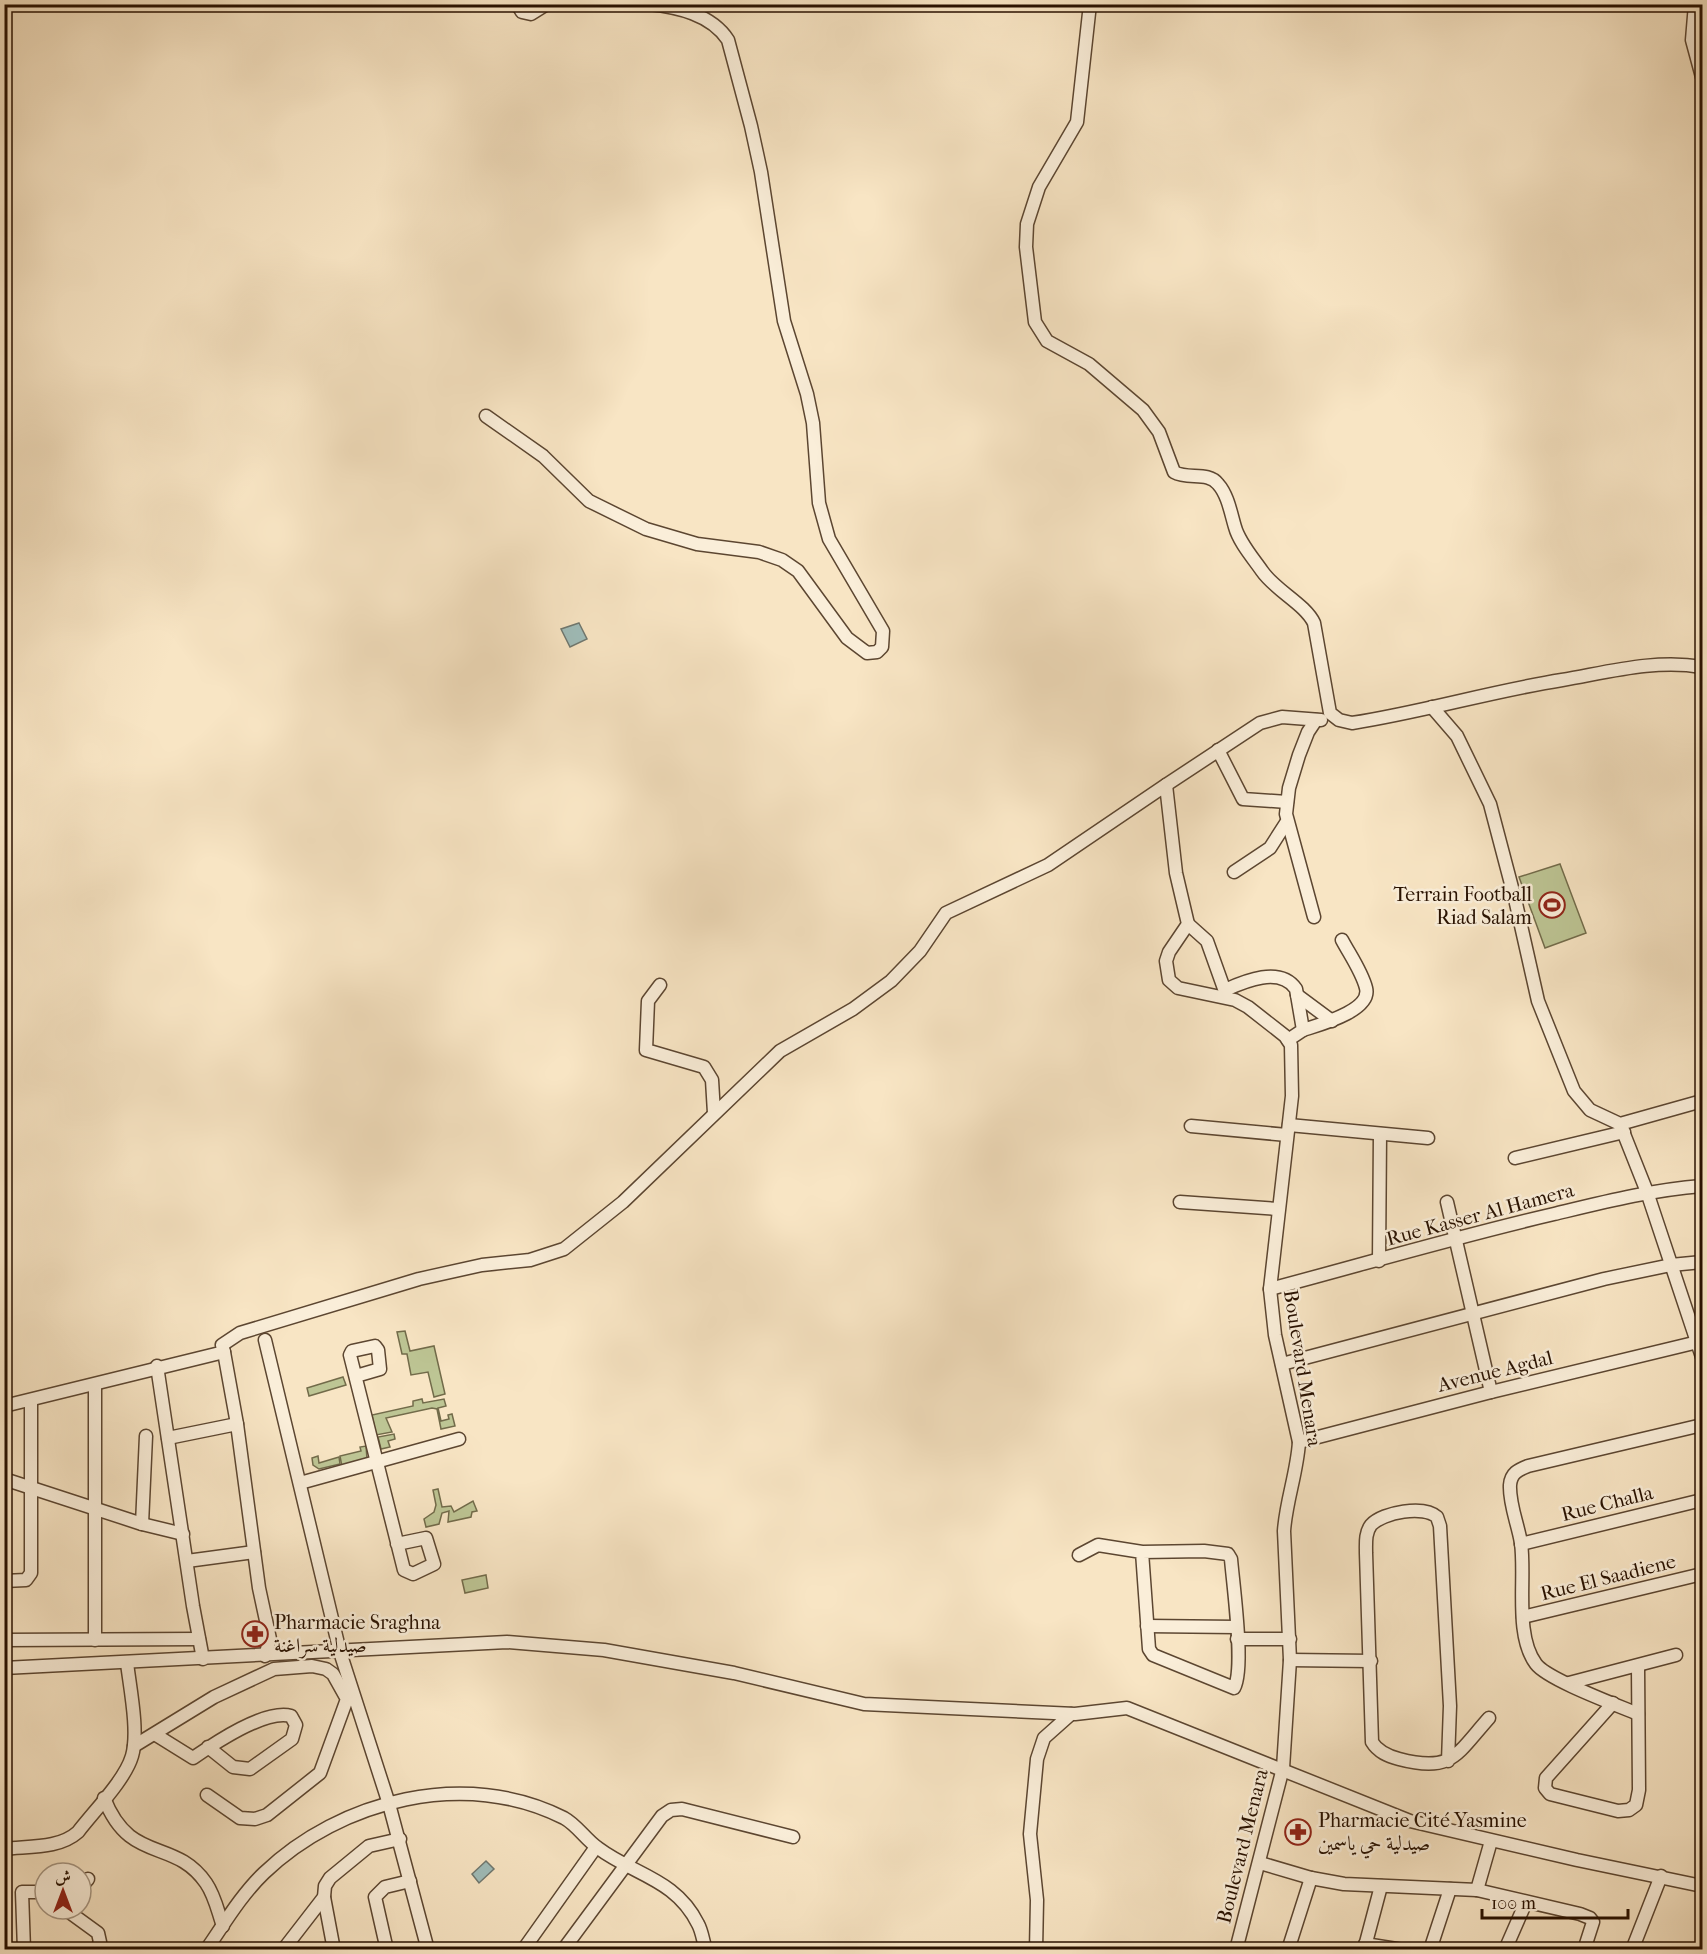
<svg xmlns="http://www.w3.org/2000/svg" width="1707" height="1954" viewBox="0 0 1707 1954" font-family="'IM FELL French Canon',Amiri,serif">
<style>
.green{fill:#bdc594;stroke:#726b4a;stroke-width:1.5}
.water{fill:#9fbdba;stroke:#6f7870;stroke-width:1.5}
.lines{fill:none;stroke-linecap:round;stroke-linejoin:round}
.minor-casing{stroke:#5c4631;stroke-width:15}
.minor{stroke:#faeed9;stroke-width:12}
.labels{text-anchor:middle;stroke-width:5;stroke-linejoin:round;paint-order:stroke}
.poi-label{font-size:20px;fill:#281100;stroke:#faeed9;text-anchor:start}
.street-label{font-size:20px;fill:#281100;stroke:#faeed9}
</style>
<rect width="100%" height="100%" fill="#f8e5c4"/>
<filter id="stains"><feTurbulence type="fractalNoise" baseFrequency=".00333" numOctaves="4"/><feColorMatrix values="0 0 0 0 .2 0 0 0 0 .09 0 0 0 0 .02 0 0 0 .5 -.17"/></filter>
<radialGradient id="worn" r=".72"><stop offset=".6" stop-color="#630" stop-opacity="0"/><stop offset="1" stop-color="#630" stop-opacity=".3"/></radialGradient>
<g class="green">
<polygon points="1560,864 1586,933 1545,948 1519,877"/>
<polygon points="405,1331 410,1351 434,1346 445,1394 434,1397 428,1372 411,1375 407,1354 402,1354 397,1332"/>
<polygon points="343,1377 346,1385 309,1396 307,1388"/>
<polygon points="422,1399 423,1403 444,1399 446,1406 438,1408 441,1421 449,1419 448,1415 452,1414 455,1426 441,1429 437,1409 432,1408 386,1418 392,1432 376,1435 372,1415 413,1406 413,1401"/>
<polygon points="394,1434 395,1439 388,1441 390,1447 381,1449 378,1437"/>
<polygon points="366,1446 367,1459 342,1467 340,1456 361,1451 360,1447"/>
<polygon points="318,1456 319,1463 339,1457 340,1464 319,1469 313,1465 312,1458"/>
<polygon points="438,1489 442,1507 451,1506 454,1512 473,1501 477,1511 472,1512 471,1517 448,1522 449,1511 442,1513 439,1524 426,1527 424,1519 434,1512 436,1505 433,1490"/>
<polygon points="486,1575 488,1588 465,1593 462,1580"/>
</g>
<g class="water">
<polygon points="579,623 587,639 570,647 561,629"/>
<polygon points="486,1861 494,1869 479,1883 472,1874"/>
</g>
<g class="lines">
<g class="minor-casing">
<g id="minor">
<polyline points="517,4 522,12 531,14 547,4"/>
<path d="M1090 4 1077 122 1039 187 1027 224 1026 247 1035 322 1047 341 1089 364 1143 410 1159 432 1174 472C1188 480 1208 471 1218 484 1228 495 1231 514 1235 527 1239 542 1253 558 1262 571 1276 591 1305 604 1314 623L1330 713 1339 720 1352 723C1423 712 1492 691 1562 680 1609 672 1655 659 1702 667"/>
<polyline points="1695,4 1692,40 1702,77"/>
<path d="M486 416 543 456 589 501 646 529 697 544 759 552 782 560 798 571 847 638 867 653 877 652 882 647 883 631 829 539 819 503 813 423 807 394 784 321 761 172 751 126 728 40C711 14 677 7 649 4"/>
<polyline points="1432,707 1457,736 1490,804 1515,899 1538,1001 1574,1091 1590,1110 1620,1124 1702,1101"/>
<polyline points="1218,750 1243,799 1287,802"/>
<polyline points="1166,785 1260,723 1282,717 1321,720"/>
<polyline points="1234,872 1270,848 1286,823"/>
<polyline points="1314,917 1286,814 1289,788 1299,755 1308,732 1316,720"/>
<polyline points="1188,924 1207,941 1227,997"/>
<polyline points="660,985 648,1001 646,1050 704,1067 712,1080 714,1113"/>
<path d="M1225 990C1245 981 1280 966 1296 989L1303 1030 1288 1040"/>
<polyline points="1297,995 1332,1021"/>
<path d="M1303 1030C1318 1025 1372 1011 1366 988 1362 972 1350 955 1342 940"/>
<polyline points="1620,1124 1647,1192 1702,1357"/>
<polyline points="1289,1125 1428,1138"/>
<polyline points="1191,1126 1287,1135"/>
<polyline points="1515,1158 1624,1132"/>
<polyline points="1180,1202 1278,1209"/>
<polyline points="1447,1202 1491,1392"/>
<polyline points="1379,1261 1380,1134"/>
<path d="M1270 1289C1364 1264 1459 1236 1554 1214 1604 1202 1651 1190 1702 1186"/>
<polyline points="265,1340 340,1652 389,1804 428,1950"/>
<polyline points="224,1352 237,1424 259,1588 270,1639 265,1656"/>
<polyline points="1282,1364 1604,1279 1671,1265 1702,1262"/>
<polyline points="157,1366 193,1606 203,1659"/>
<polyline points="356,1376 380,1369 378,1350 375,1346 352,1351 350,1355 404,1570 413,1574 434,1564 426,1538 397,1544"/>
<polyline points="95,1385 95,1640"/>
<path d="M4 1406 224 1352 222 1345 240 1333 419 1279 482 1265 530 1260 564 1249 623 1202 780 1051 853 1009 891 981 920 951 946 913 1048 865 1166 785 1176 873 1188 924 1169 952 1166 961 1169 980 1178 988 1235 1000 1248 1007 1285 1036 1291 1045 1292 1096 1270 1289 1275 1335 1299 1442C1297 1473 1286 1501 1284 1531L1290 1660 1283 1768 1236 1950"/>
<polyline points="168,1438 237,1424"/>
<polyline points="1299,1442 1491,1392 1702,1341"/>
<polyline points="4,1479 142,1524 183,1534"/>
<polyline points="300,1483 459,1439"/>
<polyline points="142,1524 146,1436"/>
<polyline points="1521,1544 1702,1500"/>
<path d="M1079 1555 1098 1545 1142 1552 1204 1551 1228 1554 1231 1559C1233 1584 1245 1669 1234 1688L1153 1655 1149 1649 1142 1552"/>
<polyline points="187,1561 254,1552"/>
<polyline points="4,1581 26,1580 31,1573 31,1401"/>
<polyline points="1523,1617 1702,1574"/>
<polyline points="1147,1626 1236,1627"/>
<polyline points="1237,1639 1290,1639"/>
<polyline points="4,1640 199,1639"/>
<polyline points="1290,1660 1371,1661"/>
<polyline points="4,1668 507,1642 604,1650 734,1673 864,1704 1075,1714 1127,1708 1410,1821 1577,1860 1702,1886"/>
<polyline points="1569,1683 1676,1655"/>
<polyline points="1613,1703 1546,1778 1545,1788 1550,1794 1618,1811 1629,1810 1636,1805 1639,1790 1638,1667"/>
<path d="M1638 1714C1617 1705 1548 1680 1536 1664 1514 1635 1526 1578 1521 1543 1518 1524 1509 1504 1510 1485 1511 1473 1518 1470 1528 1466L1702 1425"/>
<path d="M156 1735 193 1758C215 1743 265 1709 291 1716L296 1725 292 1739 250 1769 233 1767 208 1747"/>
<polyline points="134,1746 214,1697 274,1669 312,1666 326,1669 333,1674 347,1699 320,1773 267,1815 255,1819 240,1818 207,1795"/>
<path d="M1448 1761 1450 1706 1440 1526 1437 1517C1424 1505 1383 1512 1371 1525 1365 1533 1366 1543 1366 1553L1372 1742C1378 1752 1388 1756 1399 1759 1452 1773 1456 1755 1489 1718"/>
<path d="M104 1798C130 1865 174 1837 206 1883 215 1896 218 1912 223 1926"/>
<path d="M4 1849C29 1846 59 1849 78 1832 94 1811 125 1780 132 1756 139 1732 130 1688 127 1663"/>
<polyline points="1260,1863 1311,1878 1344,1884 1477,1890 1580,1914 1590,1918 1593,1922 1584,1950"/>
<polyline points="81,1887 88,1879"/>
<polyline points="1477,1890 1491,1841"/>
<polyline points="324,1897 334,1950"/>
<polyline points="65,1909 98,1933 100,1942 96,1950"/>
<polyline points="1365,1944 1403,1950"/>
<polyline points="24,1950 22,1892 45,1892"/>
<path d="M206 1950C224 1924 241 1895 264 1873 340 1800 466 1768 564 1818 577 1825 586 1840 598 1848 634 1875 676 1879 698 1924 702 1931 703 1941 706 1950"/>
<polyline points="283,1950 324,1897 325,1886 330,1878 369,1846 400,1839"/>
<polyline points="387,1950 375,1897 385,1887 410,1881"/>
<polyline points="523,1950 596,1847"/>
<polyline points="563,1950 662,1816 671,1810 682,1809 793,1837"/>
<polyline points="1036,1950 1037,1900 1030,1834 1037,1759 1044,1738 1071,1714"/>
<polyline points="1288,1950 1311,1878"/>
<polyline points="1364,1950 1381,1886"/>
<polyline points="1430,1950 1450,1889"/>
<polyline points="1505,1950 1526,1902"/>
<polyline points="1632,1950 1661,1876"/>
</g>
</g>
<use href="#minor" class="minor"/>
</g>
<defs>
<g id="stadium-ring" transform="scale(1.35)"><circle r="9.5" fill="#faeed9" stroke="#8f2418" stroke-width="1.5"/><path d="M0-5a6.5 5 0 1 0 0 10a6.5 5 0 1 0 0-10ZM-3.5-1.8h7v3.6h-7Z" fill="#8f2418"/></g>
<g id="pharmacy-ring" transform="scale(1.35)"><circle r="9.5" fill="#faeed9" stroke="#8f2418" stroke-width="1.5"/><path d="M-2-6h4v4h4v4h-4v4h-4v-4h-4v-4h4Z" fill="#8f2418"/></g>
</defs>
<g fill-rule="evenodd">
<use href="#stadium-ring" x="1552" y="905"/>
<use href="#pharmacy-ring" x="255" y="1634"/>
<use href="#pharmacy-ring" x="1298" y="1832"/>
</g>
<g class="labels">
<g class="poi-label">
<text x="1532" y="901" text-anchor="end">Terrain Football<tspan x="1532" dy="23">Riad Salam</tspan></text>
<text x="274" y="1629">Pharmacie Sraghna<tspan x="274" dy="23">صيدلية سراغنة</tspan></text>
<text x="1318" y="1827">Pharmacie Cité Yasmine<tspan x="1318" dy="23">صيدلية حي ياسمين</tspan></text>
</g>
<g class="street-label">
<text transform="translate(1480 1214) rotate(-15)" y="7">Rue Kasser Al Hamera</text>
<text transform="translate(1303 1368) rotate(81)" y="7">Boulevard Menara</text>
<text transform="translate(1495 1371) rotate(-14)" y="7">Avenue Agdal</text>
<text transform="translate(1607 1503) rotate(-14)" y="7">Rue Challa</text>
<text transform="translate(1608 1577) rotate(-14)" y="7">Rue El Saadiene</text>
<text transform="translate(1242 1846) rotate(-76)" y="7">Boulevard Menara</text>
</g>
</g>
<rect width="1707" height="1954" fill="none" stroke="#f8e5c4" stroke-width="24"/>
<rect x="6" y="6" width="1695" height="1942" fill="none" stroke="#281100" stroke-width="3"/>
<rect x="12" y="12" width="1683" height="1930" fill="none" stroke="#281100" stroke-width="1.5"/>
<g transform="translate(63 1891)"><circle r="28" fill="#faeed9" stroke="#a69682" stroke-width="1.5"/>
<path d="M0-4.5L10 22L0 15L-10 22Z" fill="#8f2418"/>
<text y="-9" font-size="16" font-weight="bold" text-anchor="middle" fill="#281100">ش</text>
</g>
<path d="M1482 1909v9h146v-9" fill="none" stroke="#281100" stroke-width="3"/>
<text x="1491" y="1909" font-size="18" fill="#281100" stroke="#faeed9" stroke-width="4.5" paint-order="stroke">100 m</text>
<rect width="100%" height="100%" filter="url(#stains)"/>
<rect width="100%" height="100%" fill="url(#worn)"/>
</svg>
